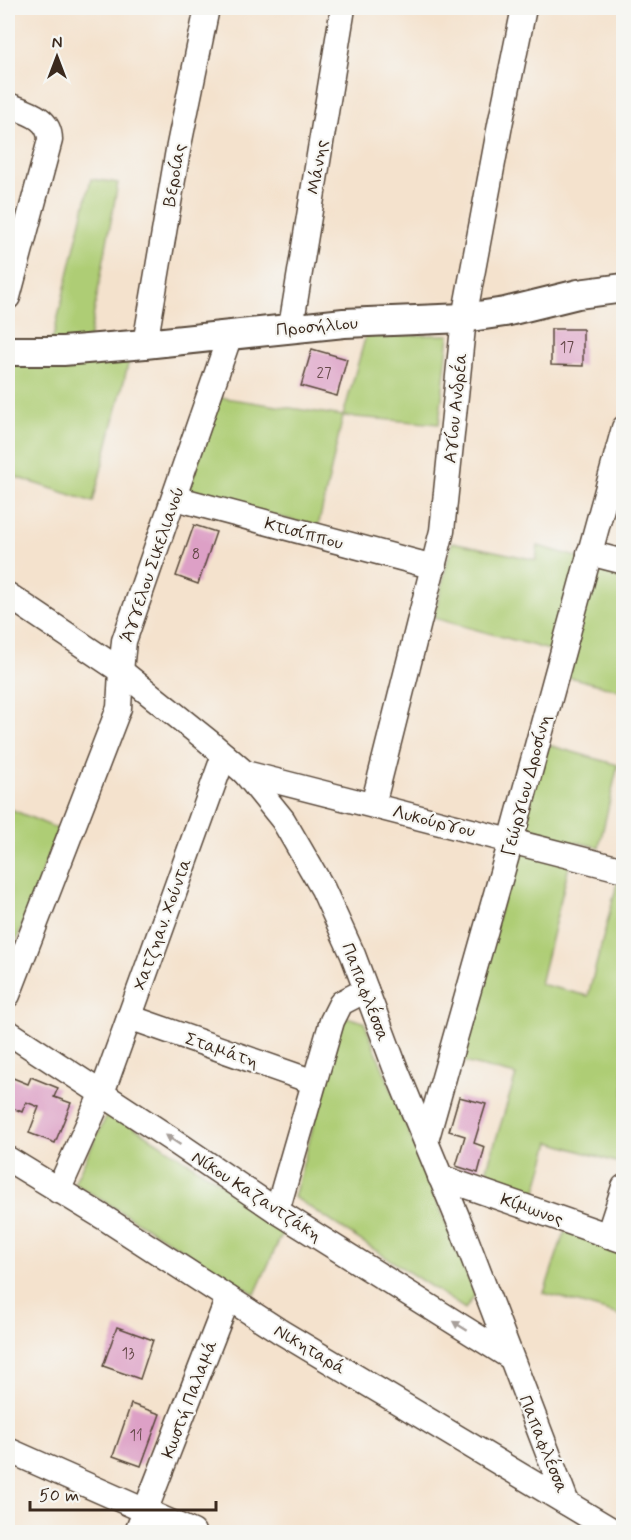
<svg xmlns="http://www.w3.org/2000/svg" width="631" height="1540" viewBox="0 0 631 1540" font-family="Mynerve,sans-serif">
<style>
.green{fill:#aecd74;stroke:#747c49;stroke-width:1.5}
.building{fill:#dda0c6}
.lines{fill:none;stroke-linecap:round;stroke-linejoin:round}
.minor-casing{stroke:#574638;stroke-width:27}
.tertiary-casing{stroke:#574638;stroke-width:32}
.minor{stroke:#fff;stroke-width:24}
.tertiary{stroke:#fff;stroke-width:28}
.oneway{fill:#a79f9a}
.labels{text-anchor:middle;stroke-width:4.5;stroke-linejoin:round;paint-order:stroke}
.number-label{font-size:15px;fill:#644848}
.street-label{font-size:18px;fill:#3b2a1e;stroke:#f6f6f2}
</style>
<rect width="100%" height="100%" fill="#f6f6f2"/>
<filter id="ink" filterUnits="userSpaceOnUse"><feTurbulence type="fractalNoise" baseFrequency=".0167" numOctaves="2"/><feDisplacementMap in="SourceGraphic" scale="12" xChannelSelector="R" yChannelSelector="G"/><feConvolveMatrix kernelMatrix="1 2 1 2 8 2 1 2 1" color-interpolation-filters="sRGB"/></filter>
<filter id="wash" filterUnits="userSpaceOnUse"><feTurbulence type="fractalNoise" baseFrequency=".008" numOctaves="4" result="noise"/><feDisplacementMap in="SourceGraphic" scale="24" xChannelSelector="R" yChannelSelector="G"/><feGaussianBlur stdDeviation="1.35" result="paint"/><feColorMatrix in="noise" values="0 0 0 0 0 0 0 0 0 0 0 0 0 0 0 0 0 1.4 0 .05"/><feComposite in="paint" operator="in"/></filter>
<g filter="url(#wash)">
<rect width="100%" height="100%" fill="#f4e2cd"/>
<g class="green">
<polygon points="91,179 118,183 86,356 131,353 93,502 13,476 8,494 8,360 53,338"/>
<polygon points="366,335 449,335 439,424 343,416 318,527 188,493 218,397 343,416"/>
<polygon points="452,542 536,560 538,546 623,570 623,691 565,676 571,656 434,618"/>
<polygon points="545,744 618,765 599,847 575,842 540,984 588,996 618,880 623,881 624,1150 619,1163 550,1142 534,1198 483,1181 516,1075 459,1061"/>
<polygon points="8,808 58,829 8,964"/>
<polygon points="343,1016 364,1022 475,1295 465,1309 294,1197"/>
<polygon points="109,1111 286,1225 255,1294 74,1183"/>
<polygon points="623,1224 623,1316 544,1293 564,1233"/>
</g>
<g id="blocks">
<g class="building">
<polygon points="551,329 583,329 583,366 551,365"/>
<polygon points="312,349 347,359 337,396 301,386"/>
<polygon points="194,525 216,532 198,584 176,576"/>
<polygon points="8,1076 28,1084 31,1077 58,1088 54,1097 71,1103 55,1143 29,1133 39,1107 26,1102 22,1112 8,1106"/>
<polygon points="459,1097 486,1104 474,1143 485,1147 478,1173 456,1166 465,1136 449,1131"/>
<polygon points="117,1327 153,1340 140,1379 103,1366"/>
<polygon points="131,1404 160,1414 141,1466 113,1456"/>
</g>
</g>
</g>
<g filter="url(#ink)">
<use href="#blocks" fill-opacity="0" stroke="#574638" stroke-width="1.5"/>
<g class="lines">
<g class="minor-casing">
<g id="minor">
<path d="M8 105C26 112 50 117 50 140L8 297"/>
<polyline points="291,327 343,8"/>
<polyline points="145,344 178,150 207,8"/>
<polyline points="175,498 434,567"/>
<polyline points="589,553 624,562"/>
<polyline points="8,595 121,671 208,741 245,773 283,820 323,889 353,955 395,1067 463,1231 567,1503"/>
<polyline points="245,773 624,870"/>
<polyline points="373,805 442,531 464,318 500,125 524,8"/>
<polyline points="8,995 119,708 121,671 124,641 230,335"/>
<polyline points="129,1017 314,1082"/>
<polyline points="8,1032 171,1139 277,1211 510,1357"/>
<polyline points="426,1141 511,841 624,428"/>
<polyline points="8,1159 103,1217 281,1332 615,1532"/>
<polyline points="440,1177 624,1241"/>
<polyline points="58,1191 102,1093 224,755"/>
<polyline points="277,1211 332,1021 341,1003 366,990"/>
<polyline points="608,1236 624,1187"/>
<polyline points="8,1450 193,1532"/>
<polyline points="137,1532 228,1298"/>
</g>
</g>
<g class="tertiary-casing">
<polyline id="tertiary" points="8,351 63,351 145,344 344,323 464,318 505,312 578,294 624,288"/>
</g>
<use href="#minor" class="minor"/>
<use href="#tertiary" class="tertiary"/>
</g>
<defs><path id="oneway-solid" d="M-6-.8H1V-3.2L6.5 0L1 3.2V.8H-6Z" transform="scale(1.5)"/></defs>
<g class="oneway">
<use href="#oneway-solid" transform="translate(173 1140) rotate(-146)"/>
<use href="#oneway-solid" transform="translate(460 1326) rotate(-148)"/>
</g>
</g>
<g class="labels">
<g class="number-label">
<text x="567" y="352">17</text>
<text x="324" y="378">27</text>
<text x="196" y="559">8</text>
<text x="128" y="1358">13</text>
<text x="136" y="1440">11</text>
</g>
<g class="street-label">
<text transform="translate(317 167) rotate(-81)" y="6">Μάνης</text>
<text transform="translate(174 175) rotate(-80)" y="6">Βεροίας</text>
<text transform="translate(317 326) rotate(-5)" y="6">Προσήλιου</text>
<text transform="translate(455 408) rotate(-84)" y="6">Αγίου Ανδρέα</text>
<text transform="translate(304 533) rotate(15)" y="6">Κτισίππου</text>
<text transform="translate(152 564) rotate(-71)" y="6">Άγγελου Σικελιανού</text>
<text transform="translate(526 785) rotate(-75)" y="6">Γεώργιου Δροσίνη</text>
<text transform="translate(434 821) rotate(14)" y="6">Λυκούργου</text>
<text transform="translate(162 924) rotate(-70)" y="6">Χατζηαν. Χούντα</text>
<text transform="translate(366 992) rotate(69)" y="6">Παπαφλέσσα</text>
<text transform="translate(222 1050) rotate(19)" y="6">Σταμάτη</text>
<text transform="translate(257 1196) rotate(33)" y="6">Νίκου Καζαντζάκη</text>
<text transform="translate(532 1209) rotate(19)" y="6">Κίμωνος</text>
<text transform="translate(310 1349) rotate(31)" y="6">Νικηταρά</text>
<text transform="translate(189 1399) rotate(-69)" y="6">Κωστή Παλαμά</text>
<text transform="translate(544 1444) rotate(68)" y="6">Παπαφλέσσα</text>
</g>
</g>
<rect width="631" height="1540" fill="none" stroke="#f6f6f2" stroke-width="30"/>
<g transform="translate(57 57)" stroke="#f6f6f2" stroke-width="4.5" paint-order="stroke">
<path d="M0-4.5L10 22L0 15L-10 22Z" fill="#3b2a1e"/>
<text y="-9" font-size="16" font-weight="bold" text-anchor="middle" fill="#3b2a1e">N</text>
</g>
<path d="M30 1501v9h186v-9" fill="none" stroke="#3b2a1e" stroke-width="3"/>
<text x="39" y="1501" font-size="18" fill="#3b2a1e" stroke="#f6f6f2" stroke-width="4.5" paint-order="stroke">50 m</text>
</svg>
